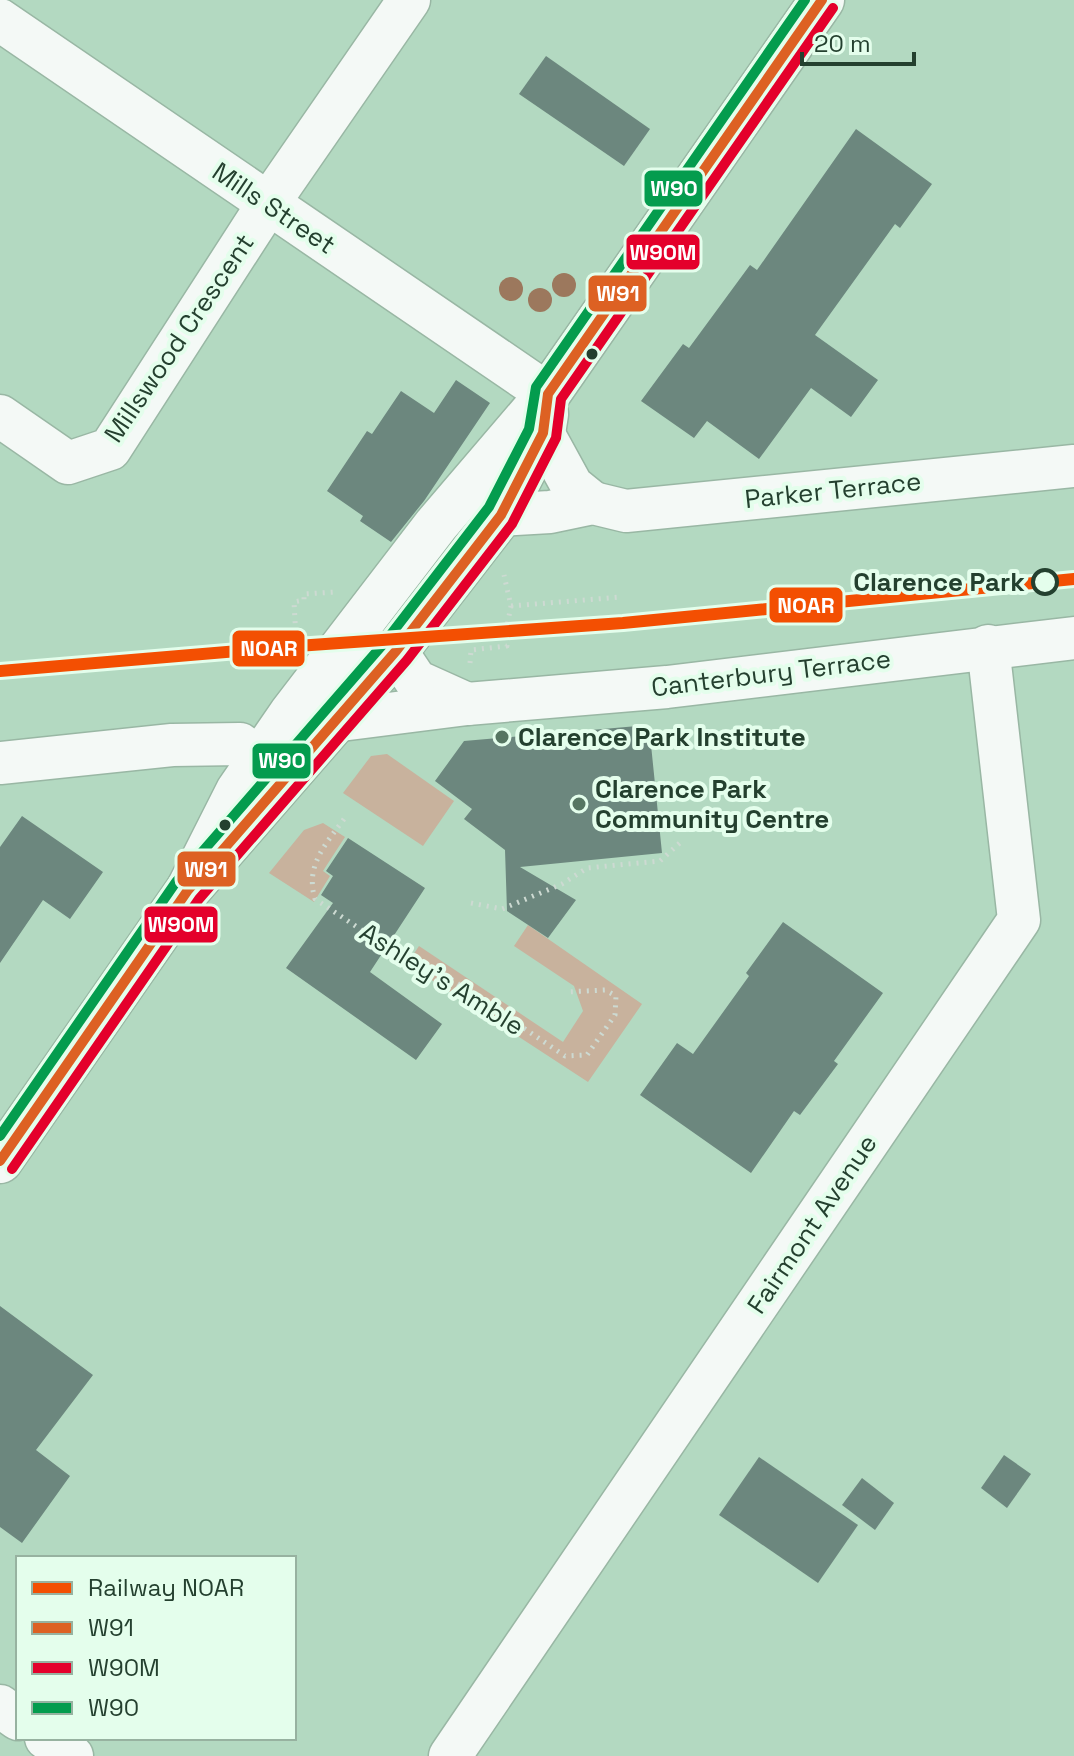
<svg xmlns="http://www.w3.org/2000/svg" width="1074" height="1756" viewBox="0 0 1074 1756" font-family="'Space Grotesk',sans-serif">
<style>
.green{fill:#c8b29d}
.building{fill:#6c877e}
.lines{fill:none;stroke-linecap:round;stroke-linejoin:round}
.street-casing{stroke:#99b7a4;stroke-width:45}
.secondary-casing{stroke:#99b7a4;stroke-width:47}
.path{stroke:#cddad2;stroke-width:5;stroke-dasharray:2 6;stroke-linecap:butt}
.street{stroke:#f4f9f6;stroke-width:42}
.secondary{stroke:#f4f9f6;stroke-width:44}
.bus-1-casing{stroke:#e4feec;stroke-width:16}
.bus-2-casing{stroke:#e4feec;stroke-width:16}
.bus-3-casing{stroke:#e4feec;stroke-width:16}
.bus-1{stroke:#dd6123;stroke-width:10}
.bus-2{stroke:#e4002b;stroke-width:10}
.bus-3{stroke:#049c4e;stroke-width:10}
.rail-1-casing{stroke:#e4feec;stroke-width:18}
.rail-1{stroke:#f34f02;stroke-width:12}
.tree{fill:#9c785d}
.bus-dot{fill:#24402f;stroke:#e4feec;stroke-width:3}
.stop-dot{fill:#e4feec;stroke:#24402f;stroke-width:4}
.poi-dot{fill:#567662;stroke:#e4feec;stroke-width:3}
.labels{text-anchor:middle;stroke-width:8;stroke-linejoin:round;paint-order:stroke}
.street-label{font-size:26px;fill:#24402f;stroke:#e4feec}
.stop-label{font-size:26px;font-weight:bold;fill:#24402f;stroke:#e4feec;text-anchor:end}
.poi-label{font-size:26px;font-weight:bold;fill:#24402f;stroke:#e4feec;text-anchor:start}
.line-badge{stroke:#e4feec;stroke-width:3}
.badge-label{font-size:22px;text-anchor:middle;font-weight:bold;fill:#fff}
</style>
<rect width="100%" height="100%" fill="#b3d9c1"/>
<g class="green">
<polygon points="387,754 454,801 423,846 343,793 371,756"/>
<polygon points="323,823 345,837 323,871 330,876 314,902 269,873 304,830"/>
<polygon points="528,925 642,1004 588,1082 407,964 419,946 563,1042 583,1011 574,986 514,946"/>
</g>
<g class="building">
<polygon points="546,56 650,129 624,166 519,94"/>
<polygon points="856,129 932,184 900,228 895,224 815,335 878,380 851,417 811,388 759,459 707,421 694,438 641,401 683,344 689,348 750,265 757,270"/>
<polygon points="456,380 490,403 424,501 391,542 360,521 363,516 327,491 367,431 372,434 401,391 434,413"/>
<polygon points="649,725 662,853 520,867 576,900 548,938 507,911 505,850 464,819 472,809 435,781 464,741"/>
<polygon points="22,816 103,872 70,919 43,900 0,963 0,847"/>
<polygon points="348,838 425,888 370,972 442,1024 416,1060 286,968 333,903 321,895 333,876 326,871"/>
<polygon points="783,922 883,993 834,1061 838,1064 800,1115 794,1111 751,1173 640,1095 677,1043 693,1054 749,976 746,973"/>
<polygon points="0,1306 93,1375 36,1450 70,1476 22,1543 0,1527"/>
<polygon points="1004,1455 1031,1474 1007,1508 981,1488"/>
<polygon points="759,1457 858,1525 818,1583 719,1515"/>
<polygon points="862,1478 894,1503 875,1530 842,1505"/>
</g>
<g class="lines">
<g class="street-casing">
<g id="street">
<polyline points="0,20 548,394"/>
<polyline points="0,416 68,463 110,449 268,204 409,0"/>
<polyline points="543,433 572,486 593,503"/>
<polyline points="501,515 550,512 593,503 626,511 1074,466"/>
<polyline points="396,651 416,681 467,704"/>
<polyline points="333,721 467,704 667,687 1074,638"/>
<polyline points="0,763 172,745 240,744 260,759"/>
<polyline points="0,1706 18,1719"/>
<polyline points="46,1738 72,1756"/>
<polyline points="450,1756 1019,920 988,646"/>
</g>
</g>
<g class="secondary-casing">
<g id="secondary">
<polyline points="188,890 238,791 291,714 436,525 548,394 822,0"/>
<polyline points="0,1161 188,890 396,651 501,515 543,433 546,414"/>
</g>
</g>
<g class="path">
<polyline points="511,606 621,597"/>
<polyline points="296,639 294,602 304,600 304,594 335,592"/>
<polyline points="470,663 471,650 507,646 506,631 511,606 504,575"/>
<path d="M344 819C325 845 305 866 315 899L405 959 436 969 565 1056 587 1055 615 1015 616 996 605 990 566 992"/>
<polyline points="471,903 502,909 562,884 587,868 660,861 683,840"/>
</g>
<use href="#street" class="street"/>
<use href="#secondary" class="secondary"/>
<g class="bus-1-casing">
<polyline id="bus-1" points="0,1161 188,890 396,651 501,515 543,433 548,394 822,0"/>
</g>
<g class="bus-2-casing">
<polyline id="bus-2" points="12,1169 199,899 407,660 512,524 556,438 561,399 833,8"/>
</g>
<g class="bus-3-casing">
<polyline id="bus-3" points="0,1136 176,882 385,642 489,507 529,429 536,387 805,0"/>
</g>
<use href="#bus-1" class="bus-1"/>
<use href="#bus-2" class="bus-2"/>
<use href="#bus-3" class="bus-3"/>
<g class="rail-1-casing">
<polyline id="rail-1" points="0,671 297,646 623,623 1074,579"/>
</g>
<use href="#rail-1" class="rail-1"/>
</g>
<g class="tree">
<circle cx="564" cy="285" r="12"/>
<circle cx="511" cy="289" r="12"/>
<circle cx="540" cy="300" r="12"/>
</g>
<g class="bus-dot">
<circle cx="592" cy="354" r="7"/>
<circle cx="225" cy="825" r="7"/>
</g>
<circle class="stop-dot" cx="1045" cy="582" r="12"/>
<g class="poi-dot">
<circle cx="502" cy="737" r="8"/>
<circle cx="579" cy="804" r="8"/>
</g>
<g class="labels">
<g class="street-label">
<text transform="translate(274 208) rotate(34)" y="9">Mills Street</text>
<text transform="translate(179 338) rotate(-56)" y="9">Millswood Crescent</text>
<text transform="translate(833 490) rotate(-6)" y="9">Parker Terrace</text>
<text transform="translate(771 673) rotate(-7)" y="9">Canterbury Terrace</text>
<text transform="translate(442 979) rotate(32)" y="9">Ashley’s Amble</text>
<text transform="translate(812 1224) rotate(-56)" y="9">Fairmont Avenue</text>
</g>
<g class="stop-label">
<text x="1025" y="591">Clarence Park</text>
</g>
<g class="poi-label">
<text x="518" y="746">Clarence Park Institute</text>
<text x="595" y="798">Clarence Park<tspan x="595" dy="30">Community Centre</tspan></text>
</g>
</g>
<g class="line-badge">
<rect x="643" y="169" width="61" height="39" rx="8" fill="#049c4e"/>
<rect x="625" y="233" width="76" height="38" rx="8" fill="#e4002b"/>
<rect x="587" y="274" width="61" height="39" rx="8" fill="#dd6123"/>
<rect x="768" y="586" width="76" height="38" rx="8" fill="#f34f02"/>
<rect x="231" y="629" width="75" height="39" rx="8" fill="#f34f02"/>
<rect x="251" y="742" width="61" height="38" rx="8" fill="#049c4e"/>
<rect x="176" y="850" width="61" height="38" rx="8" fill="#dd6123"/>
<rect x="143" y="905" width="76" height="39" rx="8" fill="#e4002b"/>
</g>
<g class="badge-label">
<text x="674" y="196">W90</text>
<text x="663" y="260">W90M</text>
<text x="618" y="301">W91</text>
<text x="806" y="613">NOAR</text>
<text x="269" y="656">NOAR</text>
<text x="282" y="768">W90</text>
<text x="206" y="877">W91</text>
<text x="181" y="932">W90M</text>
</g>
<rect x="16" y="1556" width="280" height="184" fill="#e4feec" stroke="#97b2a0" stroke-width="2"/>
<rect x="32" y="1582" width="40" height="12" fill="#f34f02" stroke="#97b2a0" stroke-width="2"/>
<text x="88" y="1596" font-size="24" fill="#24402f">Railway NOAR</text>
<rect x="32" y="1622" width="40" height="12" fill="#dd6123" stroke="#97b2a0" stroke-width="2"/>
<text x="88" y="1636" font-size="24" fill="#24402f">W91</text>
<rect x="32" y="1662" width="40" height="12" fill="#e4002b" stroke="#97b2a0" stroke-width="2"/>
<text x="88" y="1676" font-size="24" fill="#24402f">W90M</text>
<rect x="32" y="1702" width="40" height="12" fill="#049c4e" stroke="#97b2a0" stroke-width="2"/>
<text x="88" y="1716" font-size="24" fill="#24402f">W90</text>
<path d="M802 52v12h112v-12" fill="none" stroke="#24402f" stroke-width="4"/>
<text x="814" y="52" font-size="24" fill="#24402f" stroke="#e4feec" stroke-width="6" paint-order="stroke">20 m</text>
</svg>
